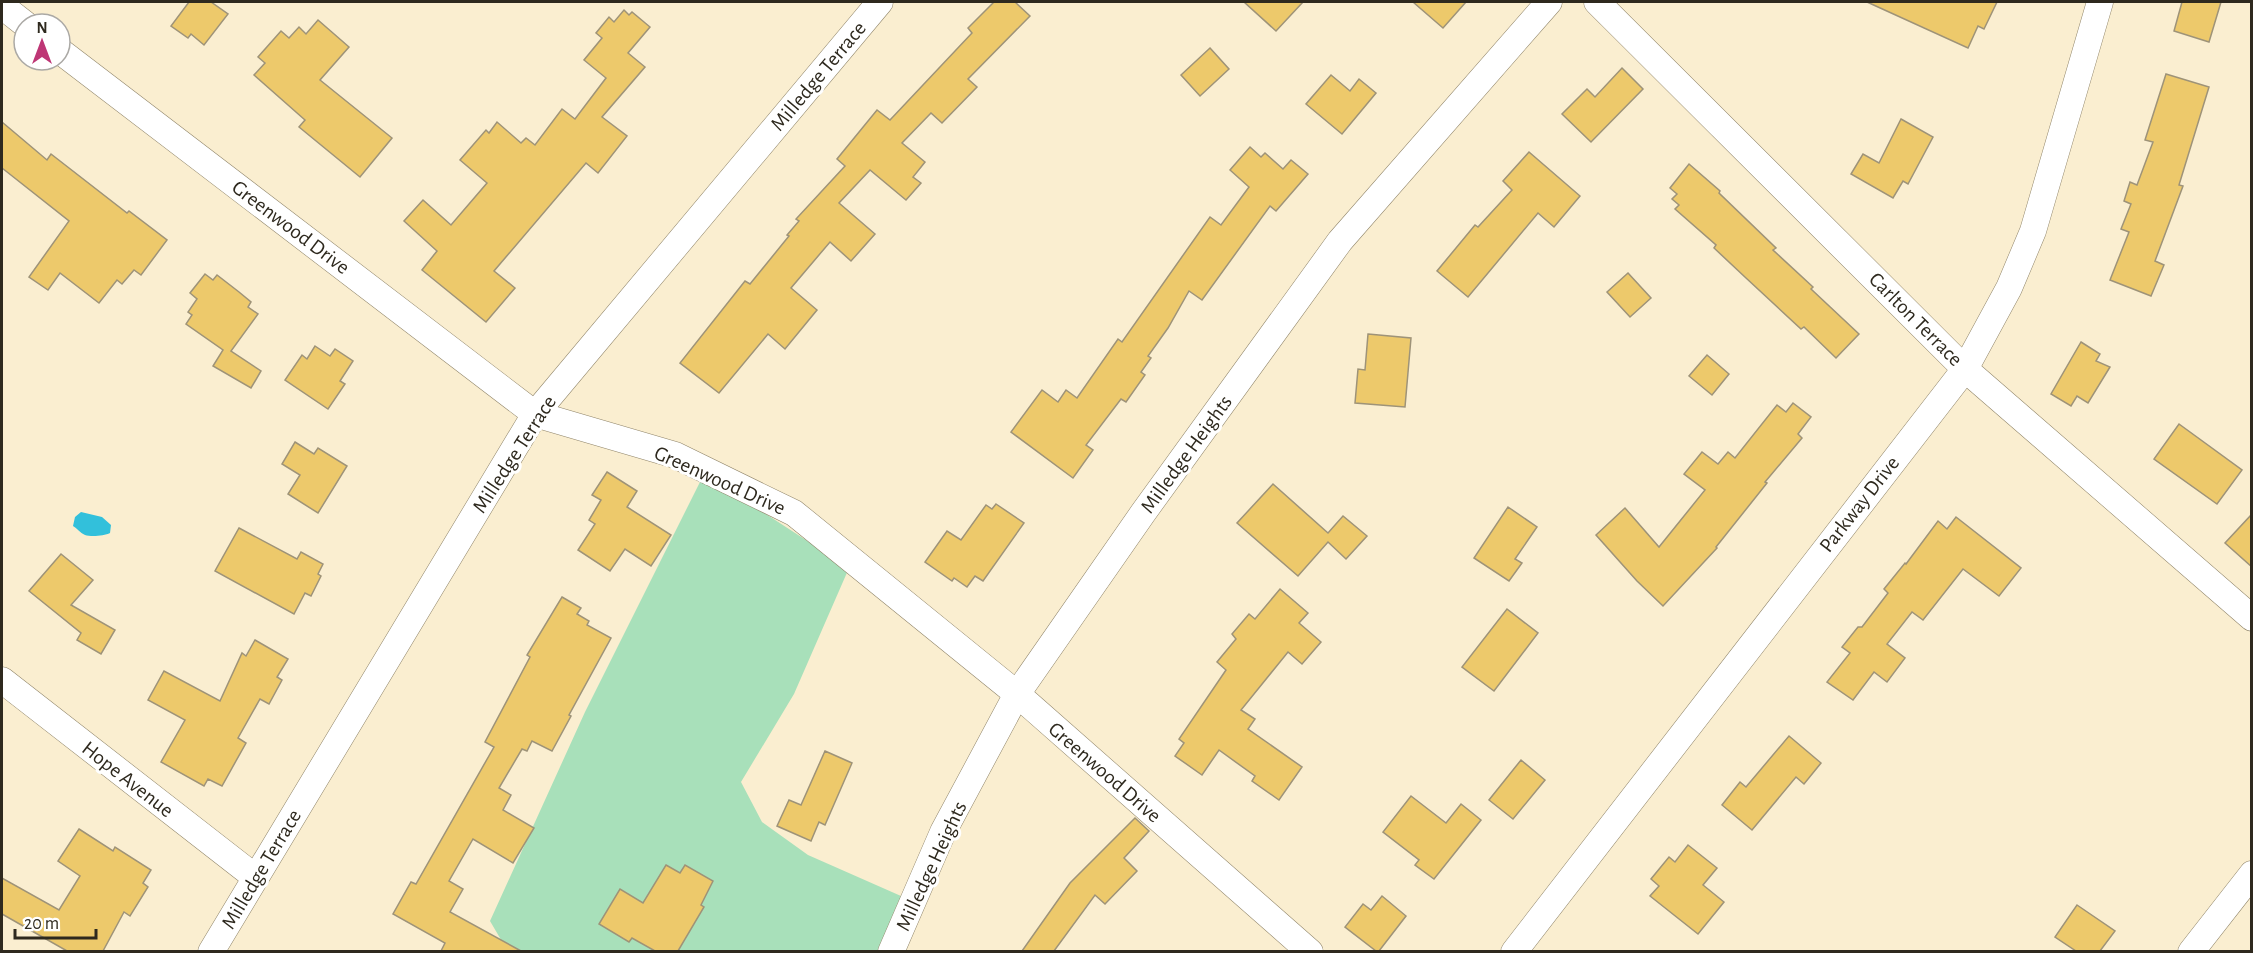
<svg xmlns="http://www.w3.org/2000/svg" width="2253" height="953" viewBox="0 0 2253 953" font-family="'Alegreya Sans',sans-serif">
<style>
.green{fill:#a8e0ba}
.water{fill:#32c0db}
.building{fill:#edc96b;stroke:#9e9378;stroke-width:1.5}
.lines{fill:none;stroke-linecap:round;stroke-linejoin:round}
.minor-casing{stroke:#90856a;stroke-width:27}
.minor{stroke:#fff;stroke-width:26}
.labels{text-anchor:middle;stroke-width:6;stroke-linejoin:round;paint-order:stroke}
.street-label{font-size:21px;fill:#2e291e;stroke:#fff}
</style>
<rect width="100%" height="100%" fill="#faeed0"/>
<polygon class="green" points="704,474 849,568 794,694 741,782 762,822 808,855 901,896 878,951 506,951 507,950 490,921 585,712"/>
<path class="water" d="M81 512 102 517 111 525 110 533C104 536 91 537 85 535 80 533 77 528 73 526L75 517Z"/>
<g class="building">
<polygon points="189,2 211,2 228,14 204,45 191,34 188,38 171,26"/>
<polygon points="994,2 1015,2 1030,16 968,79 977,87 942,123 931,113 902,143 925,162 913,177 921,183 906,200 870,170 839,203 875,234 851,261 830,242 791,288 817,310 785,349 768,334 719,393 680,363 745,281 750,284 789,236 787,235 799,221 796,219 845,166 837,159 877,110 890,120 972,33 968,28"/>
<polygon points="1244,2 1303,2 1276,31"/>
<polygon points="1413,2 1466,2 1443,28"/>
<polygon points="1867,2 1997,2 1984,29 1978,26 1968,48"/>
<polygon points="2182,2 2221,2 2209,42 2174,31"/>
<polygon points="624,10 629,15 632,12 650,27 628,53 645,67 602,117 627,136 598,173 586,163 494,271 515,288 486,322 422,270 437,251 404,221 423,200 451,225 487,183 460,160 486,130 489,133 497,122 521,143 526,138 535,145 562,109 575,119 606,78 584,60 602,38 596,33 609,17 614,22"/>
<polygon points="318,20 349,47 320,80 392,138 360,177 299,127 305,120 254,75 265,63 258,57 281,31 289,38 299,27 306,34"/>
<polygon points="1210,48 1229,69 1200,96 1181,75"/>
<polygon points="1622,68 1643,89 1591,142 1562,114 1587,89 1595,97"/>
<polygon points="2166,74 2209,87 2179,185 2183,186 2155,261 2164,265 2151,296 2110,280 2129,232 2121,229 2131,204 2124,201 2130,182 2137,185 2153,142 2145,140"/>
<polygon points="1331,75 1350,91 1359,79 1376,93 1342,134 1306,104"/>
<polygon points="1901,119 1933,137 1908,184 1903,181 1893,198 1851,174 1863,154 1879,163"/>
<polygon points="2,122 47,160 51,154 127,213 129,211 167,240 141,275 134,270 122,284 117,280 99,303 60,273 48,290 29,277 69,221 2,168"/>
<polygon points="1250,147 1261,157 1265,153 1283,169 1291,160 1308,174 1276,211 1270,206 1202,300 1189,291 1168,328 1148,356 1151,358 1141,372 1145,375 1126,402 1121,399 1086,445 1093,450 1073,478 1011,432 1042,390 1058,402 1066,390 1077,398 1118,339 1122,342 1210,217 1221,225 1249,187 1230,170"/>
<polygon points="1529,152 1580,196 1554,227 1538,213 1468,297 1437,271 1475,225 1478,227 1512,190 1503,181"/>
<polygon points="1689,164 1720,191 1719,193 1776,248 1773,250 1813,287 1811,289 1859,334 1836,358 1804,327 1801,329 1746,278 1714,248 1716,245 1675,209 1679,205 1672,199 1677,194 1670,188"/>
<polygon points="1628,273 1651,298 1630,317 1607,292"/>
<polygon points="205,274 213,280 217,275 239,292 251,302 248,307 258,314 231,351 261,371 251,388 213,366 223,350 186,324 192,315 188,312 197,299 190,293"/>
<polygon points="1368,334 1411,338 1405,407 1355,403 1358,369 1365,370"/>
<polygon points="2081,342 2100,354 2096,361 2110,367 2088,403 2077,396 2071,406 2051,394"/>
<polygon points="315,346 330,356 335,349 353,361 340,381 345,384 328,409 285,380 302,355 307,359"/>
<polygon points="1707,355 1729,374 1712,395 1689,376"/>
<polygon points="1793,403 1811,417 1798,434 1802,438 1765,482 1767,483 1716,547 1717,548 1663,606 1637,581 1596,535 1625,508 1659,547 1705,490 1684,474 1702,452 1718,464 1728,452 1735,458 1777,405 1786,412"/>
<polygon points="2179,424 2242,470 2217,504 2154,459"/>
<polygon points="295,442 314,454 318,448 347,466 318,513 288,494 300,475 282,464"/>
<polygon points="607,472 637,491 627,507 671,535 651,566 625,549 610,571 578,550 595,524 589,520 601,500 592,495"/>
<polygon points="1273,484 1328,533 1343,516 1367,536 1346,559 1328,542 1298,576 1237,523"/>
<polygon points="996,504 1024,523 983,581 975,576 967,587 954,578 952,581 925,562 947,531 961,540 986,505 992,509"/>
<polygon points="1508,507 1537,527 1515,559 1522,563 1509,581 1474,558"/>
<polygon points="2252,514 2252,567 2225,543"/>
<polygon points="1956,517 2021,568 1999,596 1963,569 1923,620 1912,612 1887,644 1905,658 1887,682 1874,672 1853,700 1827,682 1850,653 1842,647 1858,627 1862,627 1888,593 1884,589 1905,563 1906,564 1938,521 1947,529"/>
<polygon points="239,528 297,559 301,552 323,564 318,574 321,576 311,596 305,593 294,614 215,571"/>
<polygon points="61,554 93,580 71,605 115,630 101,654 77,640 81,633 29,591"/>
<polygon points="1280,589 1308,613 1299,623 1321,642 1302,664 1288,652 1241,710 1255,719 1248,729 1302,767 1279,800 1252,781 1255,776 1219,750 1202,775 1175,756 1184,743 1179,739 1226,670 1217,662 1236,639 1232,634 1249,614 1255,619"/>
<polygon points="562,597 581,608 577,614 589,621 587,625 611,638 569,715 571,716 552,751 532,741 527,751 522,749 499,788 511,795 503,810 534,828 513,863 473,839 449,881 463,889 450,912 521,951 441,951 445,943 393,914 411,882 416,884 494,747 485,742 530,657 527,655"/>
<polygon points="1507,609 1538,633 1494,691 1462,667"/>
<polygon points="255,640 288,659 277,677 282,680 269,704 260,699 238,738 246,743 222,786 208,779 204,786 161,762 185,720 148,700 164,671 220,701 242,653 246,656"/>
<polygon points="1789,736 1821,763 1804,784 1796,777 1752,830 1722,805 1740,782 1746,787"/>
<polygon points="825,751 852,763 825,825 819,822 811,841 777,826 789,800 801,805"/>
<polygon points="1521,760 1545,780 1513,819 1489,800"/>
<polygon points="1411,796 1446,823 1461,804 1481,820 1434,879 1415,865 1419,860 1383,832"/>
<polygon points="1135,818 1149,831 1124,858 1137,871 1105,904 1095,895 1054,951 1022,951 1070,883"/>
<polygon points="79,829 113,851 115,847 151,870 143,883 148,887 130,916 124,912 103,951 67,951 2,914 2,878 59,910 80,876 58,861"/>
<polygon points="1688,845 1717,868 1703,885 1724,902 1698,934 1650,896 1659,886 1651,879 1669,857 1675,862"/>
<polygon points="666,865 680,873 685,865 713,881 701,905 704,907 678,951 655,951 632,938 629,942 599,924 620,889 643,903"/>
<polygon points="1382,896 1406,916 1379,951 1376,951 1345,927 1363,904 1371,910"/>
<polygon points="2077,905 2115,931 2100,951 2076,951 2055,937"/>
</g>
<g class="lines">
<g class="minor-casing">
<g id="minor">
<polyline points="1597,2 1965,369 2252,618"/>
<polyline points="2,6 25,24"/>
<polyline points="60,51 535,414 675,455 794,513 1017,694 1310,952"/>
<polyline points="2,680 255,877"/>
<polyline points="211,952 535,414 880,2"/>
<polyline points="891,952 943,832 1017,694 1143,513 1340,241 1549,2"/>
<polyline points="1514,952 1965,369 2009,288 2033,231 2100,2"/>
<polyline points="2191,952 2252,874"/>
</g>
</g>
<use href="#minor" class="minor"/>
</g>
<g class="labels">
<g class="street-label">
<text transform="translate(818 76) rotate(-50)" y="7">Milledge Terrace</text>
<text transform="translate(291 227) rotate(37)" y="7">Greenwood Drive</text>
<text transform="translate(1916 319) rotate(45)" y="7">Carlton Terrace</text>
<text transform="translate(514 454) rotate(-57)" y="7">Milledge Terrace</text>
<text transform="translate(1186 454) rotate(-54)" y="7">Milledge Heights</text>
<text transform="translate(720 480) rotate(24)" y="7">Greenwood Drive</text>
<text transform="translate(1859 504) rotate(-52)" y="7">Parkway Drive</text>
<text transform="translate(1105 772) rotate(41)" y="7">Greenwood Drive</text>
<text transform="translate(128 779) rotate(38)" y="7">Hope Avenue</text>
<text transform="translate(931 866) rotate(-65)" y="7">Milledge Heights</text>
<text transform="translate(261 869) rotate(-59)" y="7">Milledge Terrace</text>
</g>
</g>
<rect width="2253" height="953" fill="none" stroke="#2e291e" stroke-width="6"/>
<g transform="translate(42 42)"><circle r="28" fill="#ffffff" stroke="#aba9a5" stroke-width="1.5"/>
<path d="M0-4.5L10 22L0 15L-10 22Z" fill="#be3675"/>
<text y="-9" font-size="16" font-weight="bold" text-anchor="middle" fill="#2e291e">N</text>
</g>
<path d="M15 929v9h81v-9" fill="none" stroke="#2e291e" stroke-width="3"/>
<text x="24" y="929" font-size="18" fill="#2e291e" stroke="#ffffff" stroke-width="4.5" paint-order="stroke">20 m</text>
</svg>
